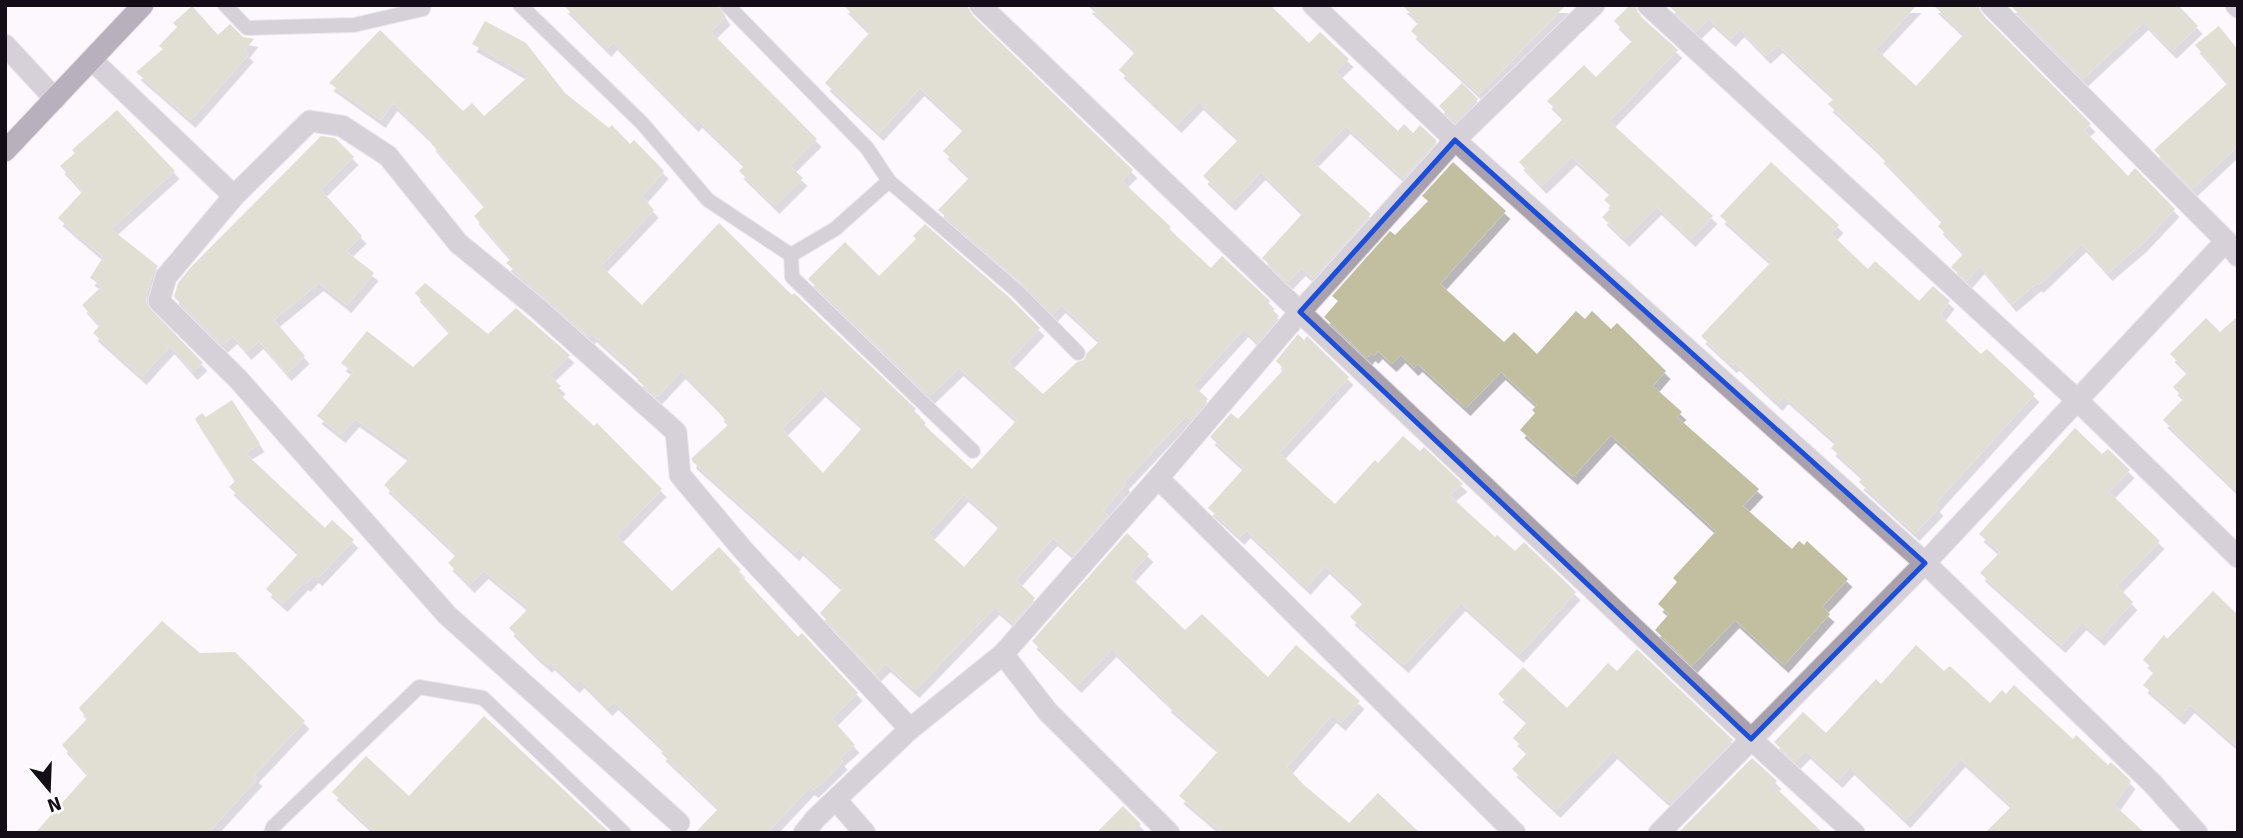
<svg xmlns="http://www.w3.org/2000/svg" width="2243" height="838" viewBox="0 0 2243 838" font-family="Signika,sans-serif">
<style>
.building{fill:#c2bfa0;fill-rule:evenodd;filter:url(#shadow)}
.lines{fill:none;stroke-linecap:round;stroke-linejoin:round}
.lane-casing{stroke:#d7d3d9;stroke-width:16}
.street-casing{stroke:#d7d3d9;stroke-width:23}
.primary-casing{stroke:#d7d3d9;stroke-width:23}
.lane{stroke:#a9a1ad;stroke-width:14}
.street{stroke:#a9a1ad;stroke-width:21}
.primary{stroke:#67596e;stroke-width:21}
.marked{fill:none;stroke:#1d4ed8;stroke-width:5;stroke-linejoin:round}
</style>
<defs>
<filter id="shadow"><feDropShadow dx="4.5" dy="8" stdDeviation="0" flood-color="#0004"/></filter>
</defs>
<rect width="100%" height="100%" fill="#fcf8fe"/>
<g class="building">
<polygon points="563,5 718,5 726,17 711,32 817,139 790,166 803,178 775,206 739,171 745,165 698,120 694,124 613,42 607,49"/>
<path d="M843 5H967L971 14 1133 170 1122 181 1171 227 1169 229 1211 268 1222 256 1270 301 1267 305 1279 316 1257 342 1244 329 1193 385 1208 399 1190 420 1186 416 1124 482 1126 484 1103 511 1108 515 1073 555 1053 538 1016 580 1035 598 1013 623 995 607 915 690 886 664 876 674 820 613 843 588 799 548 795 553 692 461V458L729 424 719 413 721 411 681 371 657 397 637 380 640 377 592 334 589 337 506 263 511 259 474 216 485 206 431 143 433 141 393 103 381 120 329 83 380 30 463 111 472 103 484 116 529 76 472 44 485 21 526 43 565 93 609 128 612 125 630 144 634 140 664 171 642 196 654 210 601 266 642 305 719 223 792 295 794 293 916 409 914 411 926 423 924 425 972 469 1017 420 959 368 930 396 808 279 845 242 879 276 916 239 913 236 925 224 1010 298 1040 328 1008 362 1043 394 1077 362 1084 360 1087 353 1100 341 1061 305 1053 314 1023 284 938 210 970 177 943 151 964 129 920 88 879 133 825 83 870 32ZM821 389 863 427 823 473 782 429ZM964 494 1000 526 964 567 928 534Z"/>
<polygon points="1087,5 1270,5 1309,43 1320,32 1349,59 1336,72 1398,131 1404,124 1413,133 1420,125 1437,141 1403,178 1346,126 1312,161 1371,214 1313,278 1301,268 1288,282 1262,258 1303,213 1261,172 1231,203 1203,176 1239,139 1199,102 1177,125 1119,70 1136,51"/>
<polygon points="1402,5 1566,5 1479,94 1411,31 1419,22"/>
<polygon points="1630,5 1635,5 1639,15 1678,50 1609,121 1713,216 1691,239 1657,207 1625,239 1602,217 1612,207 1604,200 1611,193 1572,157 1542,186 1519,162 1564,118 1547,101 1584,65 1596,77 1633,40 1614,21"/>
<polygon points="1668,5 1917,5 1876,49 1916,86 1964,34 1933,5 1978,5 1982,14 2091,124 2084,130 2128,176 2135,168 2175,209 2142,244 2108,273 2082,244 2039,285 2037,283 2012,304 1980,266 1967,281 1951,267 1964,253 1938,226 1943,221 1879,155 1881,153 1828,104 1835,98 1778,45 1766,56 1740,29 1731,39 1709,19 1696,32"/>
<polygon points="2010,5 2178,5 2198,26 2172,51 2144,22 2083,79"/>
<polygon points="192,6 218,35 230,24 243,37 254,39 245,50 249,54 191,120 136,72 163,49 159,46 177,27 173,23"/>
<polygon points="2219,26 2238,50 2238,146 2192,189 2154,150 2228,83 2195,45"/>
<polygon points="1462,83 1478,99 1455,122 1439,106"/>
<polygon points="117,110 175,171 111,229 158,266 153,273 146,297 147,305 203,363 193,372 170,346 142,377 93,333 100,325 82,305 102,286 90,278 103,257 58,218 83,191 60,166 75,153 72,150"/>
<polygon points="321,136 335,138 354,157 321,190 362,236 346,251 374,273 347,305 319,283 274,320 305,356 287,373 259,341 247,352 233,336 223,345 174,297 178,283 191,267"/>
<polygon points="1453,162 1506,211 1440,284 1504,342 1514,332 1537,354 1576,311 1585,319 1592,311 1611,329 1617,323 1666,371 1653,386 1682,412 1677,417 1759,489 1743,506 1792,549 1799,541 1804,545 1807,541 1848,579 1822,607 1830,614 1784,665 1735,620 1692,666 1655,630 1669,614 1658,604 1677,582 1673,578 1716,531 1611,435 1573,477 1520,430 1535,413 1532,410 1537,405 1501,372 1466,408 1418,364 1414,368 1401,355 1392,364 1378,351 1374,356 1371,353 1367,358 1324,317 1338,301 1332,296 1390,231 1395,235 1428,201 1422,196"/>
<polygon points="1771,162 1839,225 1831,234 1868,269 1875,261 1919,301 1933,286 1950,301 1941,313 1943,315 1942,317 1981,354 1987,349 2035,394 1935,504 1939,508 1915,533 1859,482 1863,477 1831,448 1836,442 1784,396 1778,403 1735,363 1732,365 1701,336 1771,262 1720,216"/>
<polygon points="425,283 488,334 516,308 570,355 549,375 561,386 556,391 594,426 597,423 662,489 617,536 672,591 719,547 741,570 738,572 798,637 802,633 858,693 832,719 855,745 840,758 843,762 814,790 810,787 767,833 695,833 719,808 661,753 665,750 614,702 608,708 580,680 575,685 550,662 548,665 534,653 509,628 529,608 484,571 470,585 448,563 457,554 384,485 410,458 355,419 341,435 317,416 353,372 341,363 367,331 413,367 450,332 415,293"/>
<polygon points="2238,316 2238,492 2163,420 2184,398 2173,387 2188,372 2170,354 2206,318 2220,332"/>
<polygon points="1298,334 1304,340 1307,336 1349,377 1279,453 1335,504 1375,460 1378,463 1403,436 1420,451 1424,447 1463,484 1449,495 1495,537 1497,535 1515,551 1524,542 1576,592 1519,655 1461,603 1404,665 1350,617 1364,602 1325,566 1306,587 1246,530 1240,537 1208,508 1244,468 1210,437 1231,413 1238,419 1284,369 1276,361"/>
<polygon points="232,400 260,444 245,453 325,528 332,520 354,540 318,578 314,575 306,584 304,582 283,604 266,589 299,553 229,487 235,481 195,419 202,413 206,417"/>
<polygon points="2075,428 2102,454 2108,449 2130,470 2109,492 2160,541 2117,586 2133,602 2100,638 2082,622 2061,645 1980,573 2000,552 1979,534"/>
<polygon points="1127,533 1149,554 1129,576 1185,630 1202,614 1268,677 1296,645 1360,701 1341,723 1332,715 1287,767 1304,785 1349,823 1378,793 1420,833 1223,833 1179,796 1219,750 1166,704 1168,703 1112,649 1077,685 1032,641"/>
<polygon points="2213,591 2238,615 2238,747 2190,705 2180,717 2143,685 2155,671 2143,660 2164,635 2167,639"/>
<polygon points="162,621 200,653 235,652 305,721 254,775 258,778 208,833 35,833 88,774 62,745 87,719 79,708"/>
<polygon points="1916,645 1944,671 1950,666 1990,703 2002,690 2006,694 2014,685 2073,739 2076,735 2108,765 2111,762 2131,781 2114,805 2145,833 1985,833 2012,806 1961,759 1906,820 1850,767 1838,780 1806,751 1795,762 1774,742 1803,712 1826,733 1876,679 1881,684"/>
<polygon points="1637,649 1733,740 1670,803 1613,751 1556,810 1512,769 1528,752 1513,738 1528,721 1498,694 1523,667 1567,708 1608,663 1617,671"/>
<polygon points="484,716 593,817 610,833 376,833 332,792 366,756 409,796"/>
<polygon points="1752,758 1777,781 1773,785 1823,833 1678,833"/>
<polygon points="1123,806 1141,824 1132,833 1096,833"/>
</g>
<g class="lines">
<g class="lane-casing">
<g id="lane">
<polyline points="225,5 247,28 354,25 423,9 424,5"/>
<polyline points="520,5 642,123 708,200 791,255 835,229 889,181 1017,291 1078,353"/>
<polyline points="727,5 867,148 889,181"/>
<polyline points="791,255 792,277 973,451"/>
<polyline points="271,833 273,827 419,687 483,698 624,833"/>
</g>
</g>
<g class="street-casing">
<g id="street">
<polyline points="980,5 1300,312 1751,739 1854,833"/>
<polyline points="1313,5 1455,140 1925,563 2152,783 2197,833"/>
<polyline points="1648,5 2076,399 2238,557"/>
<polyline points="1991,5 2226,241 2238,256"/>
<polyline points="2236,5 2238,7"/>
<polyline points="5,45 55,99"/>
<polyline points="92,60 234,196"/>
<polyline points="1158,478 1515,833"/>
<polyline points="1003,654 1048,712 1169,833"/>
<polyline points="836,800 865,833"/>
<polyline points="679,823 447,615 238,379 159,301 166,277 234,196 310,121 342,126 388,156 458,243 536,307 676,432 680,475 743,550 910,729"/>
<polyline points="804,833 816,818 910,729 1003,654 1158,478 1300,312 1455,140 1594,5"/>
<polyline points="1659,833 1925,563 2226,241"/>
</g>
</g>
<g class="primary-casing">
<polyline id="primary" points="5,151 143,5"/>
</g>
<use href="#lane" class="lane"/>
<use href="#street" class="street"/>
<use href="#primary" class="primary"/>
</g>
<path d="M0 0H2243V838H0ZM1455 140 1925 563 1751 739 1300 312Z" fill="#fcf8fe" fill-opacity=".55" fill-rule="evenodd"/>
<path class="marked" d="M1455 140 1925 563 1751 739 1300 312Z"/>
<rect width="2243" height="838" fill="none" stroke="#150e18" stroke-width="14"/>
<g transform="translate(49 789) rotate(161)" stroke="#ffffff" stroke-width="5" paint-order="stroke">
<path d="M0-5L12 26L0 18L-12 26Z" fill="#150e18"/>
<text y="-10" font-size="19" font-weight="bold" text-anchor="middle" fill="#150e18">N</text>
</g>
</svg>
